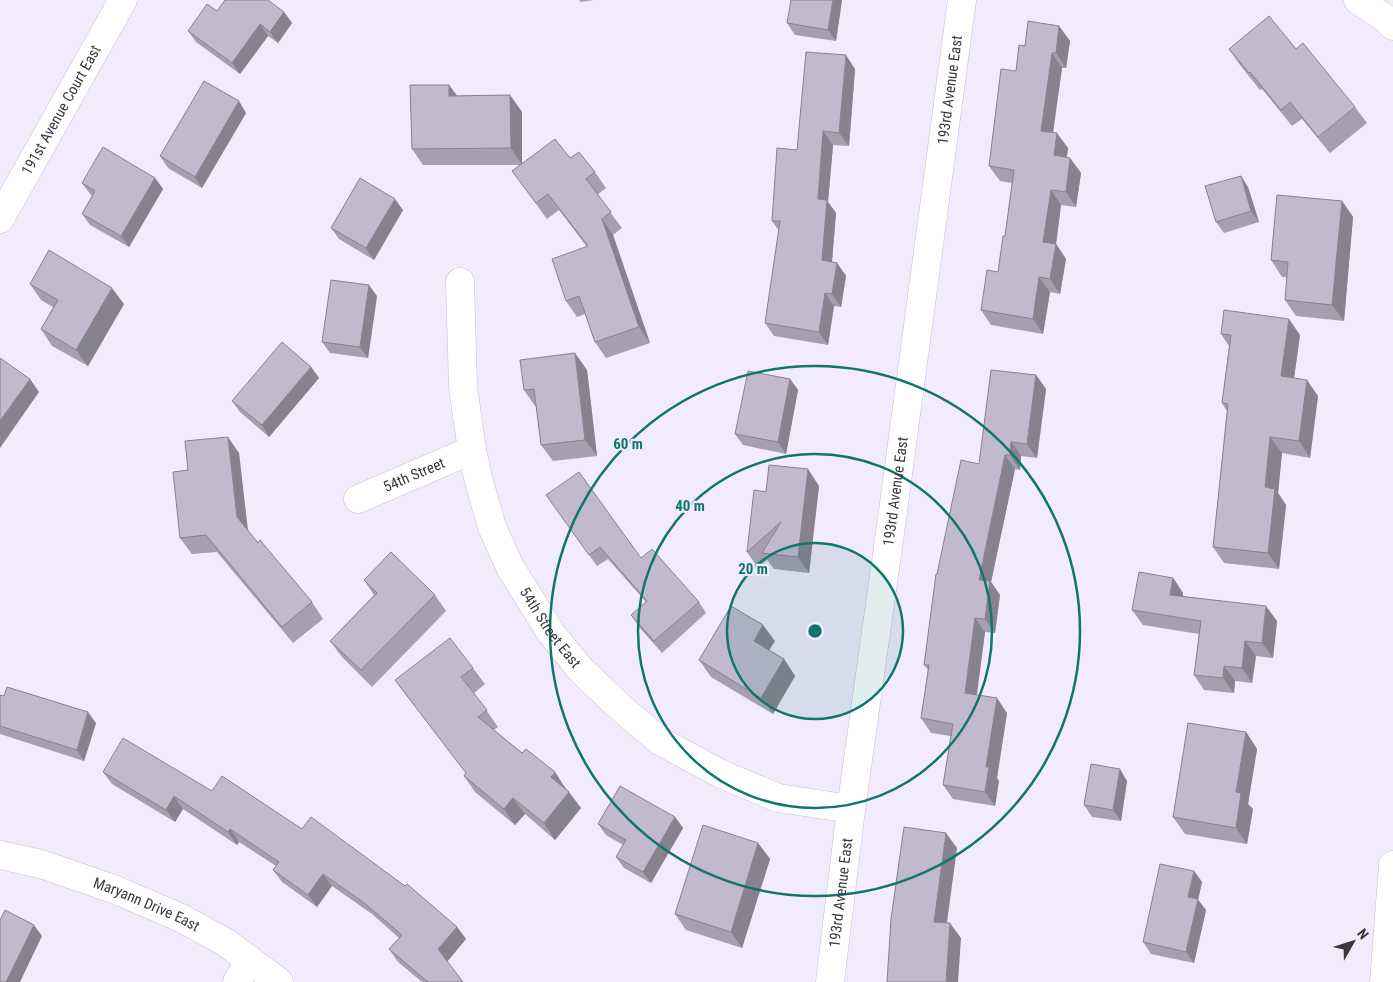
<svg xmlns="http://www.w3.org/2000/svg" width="1393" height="982" viewBox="0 0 1393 982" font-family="'Roboto Condensed',sans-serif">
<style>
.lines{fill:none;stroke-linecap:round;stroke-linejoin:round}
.street-casing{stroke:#c6bdd3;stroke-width:29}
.street{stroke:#fff;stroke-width:28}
.wall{fill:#a69fb1}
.shaded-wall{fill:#878290}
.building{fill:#c1b9ce;stroke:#878290}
.ring{fill:none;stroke:#0f766e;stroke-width:2.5}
.labels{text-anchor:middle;stroke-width:4.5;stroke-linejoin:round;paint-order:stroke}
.street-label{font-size:15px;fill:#3a373f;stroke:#f2ebfd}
.centre{fill:#0f766e;stroke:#f2ebfd;stroke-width:2.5}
.ring-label{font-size:15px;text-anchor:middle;font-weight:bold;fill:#0f766e;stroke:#f2ebfd;stroke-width:4.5;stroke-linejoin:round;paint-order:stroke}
</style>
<rect width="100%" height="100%" fill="#f2ebfd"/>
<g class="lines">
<g class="street-casing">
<g id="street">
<polyline points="1358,0 1385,18 1393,26"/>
<path id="s1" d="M0 219 123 0"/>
<path id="s2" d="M460 282 463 387 472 450 478 478 492 527 510 567 551 633 581 670 621 708 660 741 721 774 778 798 851 809"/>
<path id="s3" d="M358 499 472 450"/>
<path id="s4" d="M0 855 41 864 116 890 181 918 225 942 279 982"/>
<polyline points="237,982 250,960"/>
<path id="s5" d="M830 982 851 809 890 533 962 0"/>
<polyline points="1384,982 1393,865"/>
</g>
</g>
<use href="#street" class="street"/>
</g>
<g class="wall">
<polygon points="579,0 594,0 581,2"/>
<polygon points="842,0 836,41 795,35 787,23"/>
<polygon points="217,11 284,12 292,23 278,43 268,36 240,74 196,42 188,31"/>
<polygon points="1059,26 1070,41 1066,68 1062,68 1053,133 1068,148 1067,157 1070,158 1081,173 1076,207 1061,205 1056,244 1066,259 1060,294 1050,292 1043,334 991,325 981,310 998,272 1005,236 1012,183 1000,181 989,166 1016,71 1025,46"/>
<polygon points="1229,49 1296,49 1355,107 1367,123 1330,153 1302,119 1292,126 1262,89 1260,90 1240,65"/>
<polygon points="855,69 849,146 833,145 828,202 836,213 832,262 837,263 846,276 841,307 834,306 828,345 774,336 765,323 779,231 772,221 797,150"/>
<polygon points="449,85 457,96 510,95 522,112 522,163 570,158 595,172 606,188 597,195 622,228 613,235 650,343 606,358 595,342 585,314 577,317 566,301 587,247 559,210 547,219 512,171 521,165 423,165 412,149"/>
<polygon points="246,113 202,188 168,168 160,156"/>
<polygon points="155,178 163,189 129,247 90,225 82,214 92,196 90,194 82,183"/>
<polygon points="1248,187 1259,222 1224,233 1216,222"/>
<polygon points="1342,201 1353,217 1344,321 1296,316 1285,300 1287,277 1282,277 1271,260"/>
<polygon points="403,210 374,260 339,239 331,228"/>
<polygon points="30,284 124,304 88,366 52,346 41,329 53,307 41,300"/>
<polygon points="377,296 368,358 330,353 322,342"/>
<polygon points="1221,334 1300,335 1294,378 1318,396 1310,458 1282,453 1278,493 1286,505 1279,569 1224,563 1213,547 1227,411 1222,403 1229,346"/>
<polygon points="311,367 319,378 269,437 240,412 232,401"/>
<polygon points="587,370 597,456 553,461 541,445 536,406 535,406 524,390"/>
<polygon points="1036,375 1046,389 1037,458 1021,456 1020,470 1015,469 991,582 1000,595 995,633 985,632 977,695 1007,713 997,778 999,781 995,806 953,799 943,785 951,736 931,733 921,718 928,670 924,665 937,574 979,464"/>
<polygon points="790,379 798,390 786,454 743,445 735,434"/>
<polygon points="239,453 248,530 258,543 312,602 323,619 293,643 217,552 192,554 180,538 188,470"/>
<polygon points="819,486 809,573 774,569 767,560 758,568 747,552 766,492"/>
<polygon points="546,495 641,558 699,602 706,613 662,653 639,627 631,615 646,602 608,559 597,566"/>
<polygon points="1173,578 1183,593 1183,596 1277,621 1273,658 1256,656 1252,683 1235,681 1234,693 1204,690 1194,675 1199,634 1143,625 1132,610"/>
<polygon points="364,580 435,595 446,611 372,687 342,657 330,641 374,595"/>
<polygon points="775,641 769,650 784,659 795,676 773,714 711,677 699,660"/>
<polygon points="473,668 485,684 474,693 498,727 494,730 566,789 581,808 555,840 525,814 515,825 475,792 464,776 466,773 407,696 395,680"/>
<polygon points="0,695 96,723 84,761 0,734"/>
<polygon points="1246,732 1257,749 1248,804 1253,809 1247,844 1185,834 1173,817"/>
<polygon points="103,772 212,791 302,829 457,927 466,939 447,961 463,982 422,982 398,962 389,949 399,938 372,914 332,886 317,907 282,882 273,870 276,866 239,842 237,845 183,809 175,822 112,784"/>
<polygon points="1127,781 1121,821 1092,817 1084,805"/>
<polygon points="675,817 683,828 651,883 624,868 616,857 623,845 606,835 598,824"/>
<polygon points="758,843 770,859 742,948 686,930 675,914"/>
<polygon points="1194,871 1202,882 1198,900 1206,910 1194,963 1151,954 1143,942"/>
</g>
<g class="shaded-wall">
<polygon points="833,0 842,0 836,41 828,30"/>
<polygon points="284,12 292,23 278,43 270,32"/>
<polygon points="260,24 268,36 240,74 232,63"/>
<polygon points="1059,26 1070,41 1066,68 1056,53"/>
<polygon points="1052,53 1062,68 1051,146 1041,131"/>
<polygon points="846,55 855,69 849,146 839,133"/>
<polygon points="449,85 461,101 449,96"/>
<polygon points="510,95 522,112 522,165 511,148"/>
<polygon points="239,101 246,113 202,188 195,177"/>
<polygon points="823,131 833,145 828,202 836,213 831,273 822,260 818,199"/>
<polygon points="1057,133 1068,148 1065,170 1054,155"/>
<polygon points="1070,158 1081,173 1076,207 1066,192"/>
<polygon points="1241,176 1248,187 1259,222 1251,211"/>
<polygon points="155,178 163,189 129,247 121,236"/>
<polygon points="1051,190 1061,205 1056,244 1066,259 1060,294 1050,279 1043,242"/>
<polygon points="395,199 403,210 374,260 366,248"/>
<polygon points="1342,201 1353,217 1344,321 1332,305"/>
<polygon points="602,219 613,235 650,343 639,327"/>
<polygon points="837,263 846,276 841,307 832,294"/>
<polygon points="1039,277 1050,292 1043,334 1033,319"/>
<polygon points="369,285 377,296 368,358 360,347"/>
<polygon points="112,288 124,304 88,366 76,350"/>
<polygon points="825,293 834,306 828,345 819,332"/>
<polygon points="1289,319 1300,335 1292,392 1281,376"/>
<polygon points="575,353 587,370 597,456 585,440"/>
<polygon points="311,367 319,378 269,437 262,425"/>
<polygon points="1036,375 1046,389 1037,458 1027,444"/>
<polygon points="30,379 39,392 0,448 0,421"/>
<polygon points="790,379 798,390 786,454 778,442"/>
<polygon points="1307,380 1318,396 1310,458 1299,441"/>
<polygon points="228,437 239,453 248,533 237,517"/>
<polygon points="1270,437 1282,453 1278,493 1286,505 1279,569 1268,553 1265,487"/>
<polygon points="1011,442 1021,456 1020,470 1010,455"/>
<polygon points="1005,455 1015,469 991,582 1000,595 995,633 985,619 979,580"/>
<polygon points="808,469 819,486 809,573 798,557"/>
<polygon points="1173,578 1183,593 1181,610 1170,595"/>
<polygon points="1266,606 1277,621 1273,658 1262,643"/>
<polygon points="975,618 985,632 975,707 965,693"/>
<polygon points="763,625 775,641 765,657 754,641"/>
<polygon points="1245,641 1256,656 1252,683 1242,668"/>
<polygon points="784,659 795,676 773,714 761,698"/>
<polygon points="1224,666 1235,681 1234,693 1223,678"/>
<polygon points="997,698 1007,713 997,778 999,781 995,806 985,792 986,767"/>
<polygon points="88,712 96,723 84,761 77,750"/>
<polygon points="1246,732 1257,749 1248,804 1253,809 1247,844 1236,828 1236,792"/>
<polygon points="1120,769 1127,781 1121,821 1113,810"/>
<polygon points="555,772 566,789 563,794 551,777"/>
<polygon points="569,792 581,808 555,840 544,823"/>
<polygon points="174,796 183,809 175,822 166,810"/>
<polygon points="513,798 525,814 515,825 504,809"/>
<polygon points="675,817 683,828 651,883 643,872"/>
<polygon points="230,829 239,842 237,845 228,832"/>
<polygon points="946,833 957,848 945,937 934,922"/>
<polygon points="758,843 770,859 742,948 731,932"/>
<polygon points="1194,871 1202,882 1198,900 1206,910 1194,963 1186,952 1188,897"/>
<polygon points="323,874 332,886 317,907 308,895"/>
<polygon points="950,923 961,938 958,982 946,982"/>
<polygon points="34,925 42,936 20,982 6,982"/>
<polygon points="457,927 466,939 447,962 438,949"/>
</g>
<g class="building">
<polygon points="225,0 268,0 284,12 270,32 260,24 232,63 188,31 207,4 217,11"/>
<polygon points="791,0 833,0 828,30 787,23"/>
<polygon points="1269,16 1296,49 1303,43 1355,107 1318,137 1290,102 1281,110 1250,72 1249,73 1229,49"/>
<polygon points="1028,21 1059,26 1056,53 1052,53 1041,131 1057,133 1054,155 1070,158 1066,192 1051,190 1043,242 1056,244 1050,279 1039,277 1033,319 981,310 987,270 998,272 1003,236 1005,236 1014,170 989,166 1001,69 1016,71 1019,45 1025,46"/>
<polygon points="806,52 846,55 839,133 823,131 818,199 827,200 822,260 837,263 832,294 825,293 819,332 765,323 780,221 772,221 777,148 797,150"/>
<polygon points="204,81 239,101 195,177 160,156"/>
<polygon points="410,85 449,85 449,96 510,95 511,148 412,149"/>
<polygon points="555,139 570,158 579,152 595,172 586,179 611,212 602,219 639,327 595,342 579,296 566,301 552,259 588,246 548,194 536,203 512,171"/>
<polygon points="103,147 155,178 121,236 82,214 95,191 82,183"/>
<polygon points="1241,176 1251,211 1216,222 1205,186"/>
<polygon points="360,178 395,199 366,248 331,228"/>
<polygon points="1277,195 1342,201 1332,305 1285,300 1288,262 1271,260"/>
<polygon points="49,250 112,288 76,350 41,329 58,300 30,284"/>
<polygon points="331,280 369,285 360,347 322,342"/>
<polygon points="1224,310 1289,319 1281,376 1307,380 1299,441 1270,437 1265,487 1275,489 1268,553 1213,547 1228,404 1222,403 1231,335 1221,334"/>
<polygon points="282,342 311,367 262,425 232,401"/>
<polygon points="575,353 585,440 541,445 534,389 524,390 520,360"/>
<polygon points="0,358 30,379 0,421"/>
<polygon points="991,370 1036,375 1027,444 1011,442 1010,455 1005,455 979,580 990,581 985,619 975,618 965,693 997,698 986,767 989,767 985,792 943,785 953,724 921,718 929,665 924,665 936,574 937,574 961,460 979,464"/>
<polygon points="748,371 790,379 778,442 735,434"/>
<polygon points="228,437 237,517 258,543 260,540 312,602 282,627 206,535 180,538 173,472 188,470 185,441"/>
<polygon points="769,465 808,469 798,557 762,553 781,522 747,552 754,490 766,492"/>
<polygon points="579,472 641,558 652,549 699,602 654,641 631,615 647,601 600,547 589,555 546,495"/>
<polygon points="391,552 435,595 361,670 330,641 377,593 364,580"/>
<polygon points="1139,572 1173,578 1170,595 1266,606 1262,643 1245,641 1242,668 1224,666 1223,678 1194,675 1201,621 1132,610"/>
<polygon points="731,606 763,625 754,641 784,659 761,698 699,660"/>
<polygon points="450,638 473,668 461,677 487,710 478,717 522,753 526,749 555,772 551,777 569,792 544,823 513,798 504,809 464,776 466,773 395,680"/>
<polygon points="7,687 88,712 77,750 0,726 0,695 4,696"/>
<polygon points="1188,723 1246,732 1236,792 1241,793 1236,828 1173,817"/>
<polygon points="123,738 212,791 222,776 302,829 311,817 405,886 407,884 457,927 438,949 463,982 428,982 389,949 402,935 363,902 323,874 308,895 273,870 279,862 230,829 228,832 174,796 166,810 103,772"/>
<polygon points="1091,764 1120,769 1113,810 1084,805"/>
<polygon points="620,786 675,817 643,872 616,857 626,840 598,824"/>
<polygon points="703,825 758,843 731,932 675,914"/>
<polygon points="904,827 946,833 934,922 950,923 946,982 887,982 891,919"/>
<polygon points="1160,864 1194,871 1188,897 1198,899 1186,952 1143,942"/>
<polygon points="5,910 34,925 6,982 0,982 0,920"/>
</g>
<circle cx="815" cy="631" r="88" fill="#0f766e" fill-opacity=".12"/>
<g class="ring">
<circle cx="815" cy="631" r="88"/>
<circle cx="815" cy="631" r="177"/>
<circle cx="815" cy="631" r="265"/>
</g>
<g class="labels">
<g class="street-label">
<text dy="5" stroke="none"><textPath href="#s5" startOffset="900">193rd Avenue East</textPath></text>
<text dy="5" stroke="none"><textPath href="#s1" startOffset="125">191st Avenue Court East</textPath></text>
<text dy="5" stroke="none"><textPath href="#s3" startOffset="61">54th Street</textPath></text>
<text dy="5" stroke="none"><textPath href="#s5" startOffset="495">193rd Avenue East</textPath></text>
<text dy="5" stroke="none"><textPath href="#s2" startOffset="365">54th Street East</textPath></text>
<text dy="5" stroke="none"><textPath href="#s5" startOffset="90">193rd Avenue East</textPath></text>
<text dy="5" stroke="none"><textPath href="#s4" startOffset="155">Maryann Drive East</textPath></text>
</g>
</g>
<circle cx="815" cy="631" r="8" class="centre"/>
<g class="ring-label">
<text x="628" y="449">60 m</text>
<text x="690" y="511">40 m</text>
<text x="753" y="574">20 m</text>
</g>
<g transform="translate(1353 942) rotate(51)" stroke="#f2ebfd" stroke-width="4" paint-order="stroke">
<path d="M0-4L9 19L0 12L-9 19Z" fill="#3a373f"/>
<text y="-8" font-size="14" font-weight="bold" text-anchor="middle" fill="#3a373f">N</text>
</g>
</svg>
